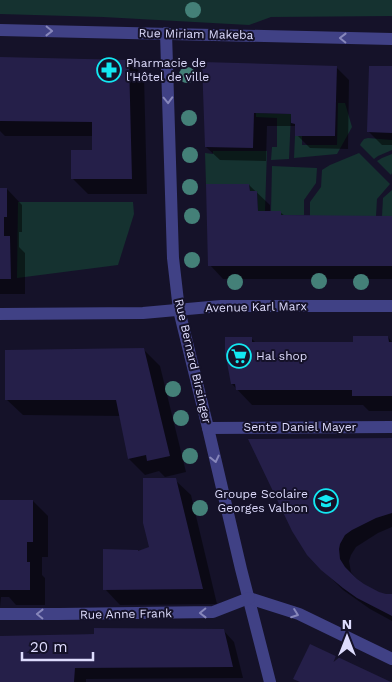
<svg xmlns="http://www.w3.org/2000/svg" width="392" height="682" viewBox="0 0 392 682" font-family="'Work Sans',sans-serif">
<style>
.green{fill:#153230}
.shadow{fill:#0007}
.building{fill:#251f49}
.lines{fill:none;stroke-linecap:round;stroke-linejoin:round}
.minor{stroke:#404185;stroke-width:12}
.tree{fill:#448078}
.oneway{stroke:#8787bb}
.labels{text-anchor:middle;stroke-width:4;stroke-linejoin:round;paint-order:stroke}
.street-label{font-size:12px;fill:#dedcfd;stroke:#151229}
.poi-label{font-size:12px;fill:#dedcfd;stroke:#151229;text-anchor:start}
</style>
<rect width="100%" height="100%" fill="#151229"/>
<g class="green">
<polygon points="0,0 392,0 392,16 271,17 249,25 103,17 0,14"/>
<polygon points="338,103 345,103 352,127 337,154 294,158 295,136 302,136 302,145 337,145"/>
<polygon points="256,113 291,114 289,159 271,160 272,147 277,147 277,118 256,117"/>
<polygon points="368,138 392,140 392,150 378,156 374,159 360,145 361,143 364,139"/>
<polygon points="213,151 267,151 265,211 258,211 257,191 250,191 249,184 206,184 205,153 213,154"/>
<polygon points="359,153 390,184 377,199 376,216 310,216 310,202 321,187 322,170 330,165"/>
<polygon points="392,154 392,173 391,175 377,161 382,158"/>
<polygon points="272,166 317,168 316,183 304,200 304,215 281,215 281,211 271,211"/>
<polygon points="392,190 392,216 382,216 383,198"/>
<polygon points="18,202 133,202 134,214 118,265 17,278"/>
</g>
<g class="shadow">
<polygon points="0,58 129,61 144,76 147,194 88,194 72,178 94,152 94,136 5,136 0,131"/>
<polygon points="204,63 336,67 349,80 348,149 310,148 297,135 297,126 267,126 266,161 220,160 206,147"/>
<polygon points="392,67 392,145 382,145 369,132"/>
<polygon points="249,185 270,205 270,212 280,212 285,216 392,217 392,279 223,279 210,265"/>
<polygon points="0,189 7,189 22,205 22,232 19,232 19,247 25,253 25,294 0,294"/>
<polygon points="388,337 392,342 392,411 369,411 363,405 252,405 232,384 251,338 257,344 354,344"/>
<polygon points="144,350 160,366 186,472 165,477 159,471 145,475 129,459 120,416 23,415 6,399"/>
<polygon points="392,439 392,527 378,533 356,547 351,555 349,561 351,572 358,581 378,593 392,595 392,621 370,609 343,590 322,569"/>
<polygon points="175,480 191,495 217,604 120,605 105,589 139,552 151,548"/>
<polygon points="33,501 48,516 48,557 42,557 42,575 45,578 45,605 16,605 9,597 1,597 0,607 0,512"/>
<polygon points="223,630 234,642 243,678 86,679 86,682 0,682 0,637"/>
</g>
<g class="building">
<polygon points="0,57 129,60 132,179 71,179 71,150 92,150 92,122 0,121"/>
<polygon points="202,62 337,66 335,136 295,136 295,124 291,123 291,114 254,113 253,148 205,147"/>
<polygon points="369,66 392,66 392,133 367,132"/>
<polygon points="206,184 249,184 250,191 257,191 258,211 281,211 281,215 392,216 392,266 208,266"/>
<polygon points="0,188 7,188 7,217 4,217 4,236 10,236 11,279 0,279"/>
<polygon points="353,336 388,336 389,342 392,342 392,396 352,396 352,390 236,390 235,384 231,384 225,352 225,337 252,337 252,342 353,342"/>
<polygon points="144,348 170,456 147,461 146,455 128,459 116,400 5,400 5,350"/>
<polygon points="392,438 392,513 376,518 352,530 345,535 340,544 339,549 340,559 345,567 357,579 364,584 379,592 386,594 392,594 392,616 357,598 343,588 321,570 307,555 292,531 248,439"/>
<polygon points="143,478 176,478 203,589 103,590 103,549 138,550 138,551 149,547 143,523"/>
<polygon points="0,500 33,500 33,542 27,542 27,562 30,562 30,590 0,590"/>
<polygon points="94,628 224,629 233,667 75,668 74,682 0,682 0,636 94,634"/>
<polygon points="310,644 391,682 300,682 293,679"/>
</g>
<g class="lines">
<g class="minor">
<polyline points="0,30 392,39"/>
<polyline points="166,33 173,258 179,310 208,428 241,569 270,682"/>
<polyline points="0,314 143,313 221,306 392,306"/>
<polyline points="208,428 392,427"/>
<polyline points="249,598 299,614 392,659"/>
<polyline points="0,614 59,614 213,612 249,598"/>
</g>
</g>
<g class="tree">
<circle cx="193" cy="10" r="8"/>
<circle cx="187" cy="75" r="8"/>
<circle cx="189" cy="118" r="8"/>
<circle cx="190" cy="155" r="8"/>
<circle cx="190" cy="187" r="8"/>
<circle cx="192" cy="216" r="8"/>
<circle cx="192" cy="260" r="8"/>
<circle cx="319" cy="281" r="8"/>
<circle cx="235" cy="282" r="8"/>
<circle cx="361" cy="282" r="8"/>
<circle cx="173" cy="389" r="8"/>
<circle cx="181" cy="418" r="8"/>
<circle cx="190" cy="456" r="8"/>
<circle cx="200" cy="508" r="8"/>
</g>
<defs><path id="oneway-chevron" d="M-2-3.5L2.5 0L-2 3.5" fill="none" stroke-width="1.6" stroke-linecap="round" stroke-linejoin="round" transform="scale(1.25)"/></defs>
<g class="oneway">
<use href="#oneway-chevron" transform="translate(49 31) rotate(1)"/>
<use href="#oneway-chevron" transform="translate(343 38) rotate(-179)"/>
<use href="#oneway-chevron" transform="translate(168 100) rotate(88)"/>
<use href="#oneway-chevron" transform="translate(215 459) rotate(77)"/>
<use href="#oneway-chevron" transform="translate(203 613) rotate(179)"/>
<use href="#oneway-chevron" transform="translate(40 614) rotate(-179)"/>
<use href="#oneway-chevron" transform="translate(295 614) rotate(20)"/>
</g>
<defs>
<g id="pharmacy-ring" transform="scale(1.25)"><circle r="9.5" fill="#151229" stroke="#13e8f2" stroke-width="1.5"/><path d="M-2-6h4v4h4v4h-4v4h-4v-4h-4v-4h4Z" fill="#13e8f2"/></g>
<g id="supermarket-ring" transform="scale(1.25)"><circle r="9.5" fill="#151229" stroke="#13e8f2" stroke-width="1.5"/><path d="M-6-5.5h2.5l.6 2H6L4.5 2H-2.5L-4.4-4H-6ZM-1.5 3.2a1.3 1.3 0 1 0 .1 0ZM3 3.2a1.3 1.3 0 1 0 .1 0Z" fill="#13e8f2"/></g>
<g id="school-ring" transform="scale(1.25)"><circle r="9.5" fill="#151229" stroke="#13e8f2" stroke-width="1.5"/><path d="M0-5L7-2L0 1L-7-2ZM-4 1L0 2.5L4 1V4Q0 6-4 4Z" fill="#13e8f2"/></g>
</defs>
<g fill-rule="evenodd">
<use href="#pharmacy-ring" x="109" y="70"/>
<use href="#supermarket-ring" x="239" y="356"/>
<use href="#school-ring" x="326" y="501"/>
</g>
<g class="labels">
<g class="street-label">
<text transform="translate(196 34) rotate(1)" y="4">Rue Miriam Makeba</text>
<text transform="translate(256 307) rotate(-1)" y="4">Avenue Karl Marx</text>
<text transform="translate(193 361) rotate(77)" y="4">Rue Bernard Birsinger</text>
<text x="300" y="431">Sente Daniel Mayer</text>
<text transform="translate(126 614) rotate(-1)" y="4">Rue Anne Frank</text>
</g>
<g class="poi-label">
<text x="126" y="67">Pharmacie de<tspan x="126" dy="14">l'Hôtel de ville</tspan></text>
<text x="256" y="360">Hal shop</text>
<text x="308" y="498" text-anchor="end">Groupe Scolaire<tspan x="308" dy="14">Georges Valbon</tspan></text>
</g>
</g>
<g transform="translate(347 637)" stroke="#151229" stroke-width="4" paint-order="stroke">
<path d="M0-4L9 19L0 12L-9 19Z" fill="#dedcfd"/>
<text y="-8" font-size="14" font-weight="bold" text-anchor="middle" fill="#dedcfd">N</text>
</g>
<path d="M22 652v8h71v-8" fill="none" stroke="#dedcfd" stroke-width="2.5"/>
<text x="30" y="652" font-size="15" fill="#dedcfd" stroke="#151229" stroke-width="4" paint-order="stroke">20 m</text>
</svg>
